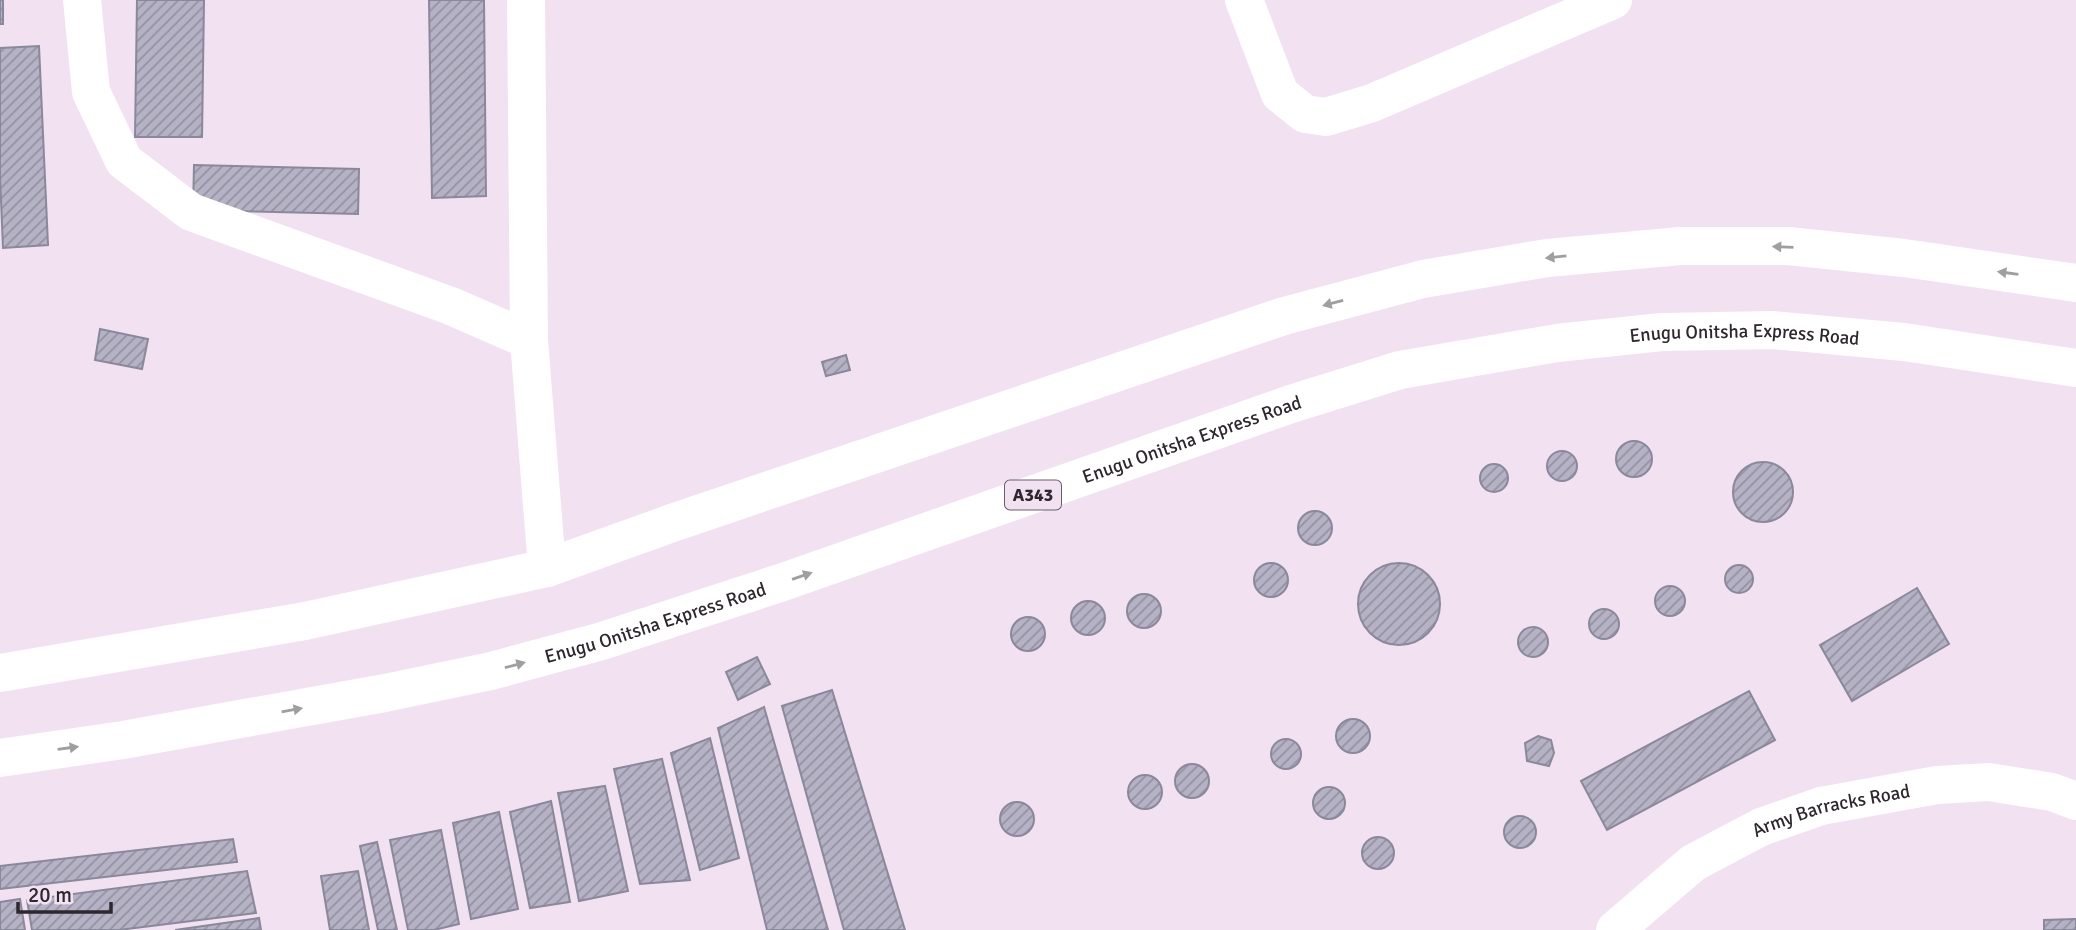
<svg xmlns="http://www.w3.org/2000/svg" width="2076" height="930" viewBox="0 0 2076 930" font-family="Signika,sans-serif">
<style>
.building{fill:url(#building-hatch);stroke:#8a889b;stroke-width:2}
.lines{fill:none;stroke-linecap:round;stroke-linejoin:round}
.minor{stroke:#fff;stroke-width:38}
.highway{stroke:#fff;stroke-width:38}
.oneway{fill:#a19ea1}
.labels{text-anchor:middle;stroke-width:5;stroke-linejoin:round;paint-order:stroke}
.shield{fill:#f1e1f1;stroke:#686068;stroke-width:2}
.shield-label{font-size:18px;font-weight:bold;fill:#2e282e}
.street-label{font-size:19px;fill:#2e282e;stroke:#f1e1f1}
</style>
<defs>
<pattern id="building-hatch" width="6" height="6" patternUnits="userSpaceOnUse" patternTransform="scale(1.75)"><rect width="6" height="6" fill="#b5b2c6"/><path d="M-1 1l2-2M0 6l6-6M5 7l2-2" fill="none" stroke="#9491a1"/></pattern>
</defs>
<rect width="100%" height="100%" fill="#f1e1f1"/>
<g class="building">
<rect x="0" y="0" width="3" height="24"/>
<polygon points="137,0 204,0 202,137 135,137"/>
<polygon points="429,0 484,0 486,196 432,198"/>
<polygon points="39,46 48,245 3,248 0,177 0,48"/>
<polygon points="194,165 359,169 358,214 193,210"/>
<polygon points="100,329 148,339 142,369 95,360"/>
<polygon points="846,355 850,370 826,376 822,362"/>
<circle cx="1634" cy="459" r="18"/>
<circle cx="1562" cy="466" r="15"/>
<circle cx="1763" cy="492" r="30"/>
<circle cx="1494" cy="478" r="14"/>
<circle cx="1315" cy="528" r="17"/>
<circle cx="1271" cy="580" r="17"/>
<circle cx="1399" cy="604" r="41"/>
<circle cx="1739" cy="579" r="14"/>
<circle cx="1670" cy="601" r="15"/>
<polygon points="1917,588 1949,644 1852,701 1820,645"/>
<circle cx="1144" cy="611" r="17"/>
<circle cx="1088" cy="618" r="17"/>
<circle cx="1604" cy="624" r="15"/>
<circle cx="1028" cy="634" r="17"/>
<circle cx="1533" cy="642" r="15"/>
<polygon points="757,657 770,684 738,700 726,672"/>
<polygon points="832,690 905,930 844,930 782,706"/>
<polygon points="1749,691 1775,740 1607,830 1581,781"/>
<polygon points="764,707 828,930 767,930 718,728"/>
<circle cx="1353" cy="736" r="17"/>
<polygon points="1538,736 1551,740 1554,753 1549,766 1527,761 1525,743"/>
<polygon points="710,738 739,858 700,870 671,753"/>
<circle cx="1286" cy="754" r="15"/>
<polygon points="662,759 690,880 640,884 614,769"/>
<circle cx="1192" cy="781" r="17"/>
<circle cx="1145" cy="792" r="17"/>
<polygon points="605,786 628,891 579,901 558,793"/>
<circle cx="1329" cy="803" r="16"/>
<polygon points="551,801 570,902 530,908 510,812"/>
<circle cx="1017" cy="819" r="17"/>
<polygon points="499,812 518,909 471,919 453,823"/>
<circle cx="1520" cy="832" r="16"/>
<polygon points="441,830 459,924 434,930 408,930 390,840"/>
<circle cx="1378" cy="853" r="16"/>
<polygon points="233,839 237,862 0,889 0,866"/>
<polygon points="377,842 397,930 378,930 360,846"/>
<polygon points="247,871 256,913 119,930 32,930 27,900"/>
<polygon points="358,871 369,930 330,930 321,876"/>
<polygon points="20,899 25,930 0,930 0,902"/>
<polygon points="259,918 261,930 175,930"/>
<polygon points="2076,919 2076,930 2044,930 2044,920"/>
</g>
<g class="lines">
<g class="minor">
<polyline points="82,0 91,92 124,161 191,212 451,306 529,340"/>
<polyline points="526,0 529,340 547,568"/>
<polyline points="1244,0 1280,94 1305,114 1326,117 1372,103 1613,0"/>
<path id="s1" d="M1615 930 1693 863 1761 827 1821 806 1937 785 1989 782 2052 792 2076 801"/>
</g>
<g class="highway">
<polyline points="0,673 305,621 547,568 672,523 1284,316 1423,279 1547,258 1681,246 1788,246 1904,258 2076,283"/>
<path id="s2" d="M0 758 123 740 385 693 491 671 602 641 783 582 1291 404 1400 370 1557 343 1662 332 1772 330 1904 342 2076 368"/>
</g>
</g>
<defs><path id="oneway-solid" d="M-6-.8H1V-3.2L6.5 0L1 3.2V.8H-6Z" transform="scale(1.75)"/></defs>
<g class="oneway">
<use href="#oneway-solid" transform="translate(1783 247) rotate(-178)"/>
<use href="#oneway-solid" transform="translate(1556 257) rotate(174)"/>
<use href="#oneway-solid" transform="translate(2008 273) rotate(-172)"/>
<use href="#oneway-solid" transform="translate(1333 303) rotate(165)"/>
<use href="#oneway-solid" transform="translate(802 576) rotate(-19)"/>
<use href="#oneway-solid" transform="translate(515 665) rotate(-15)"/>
<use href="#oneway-solid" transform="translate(292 710) rotate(-10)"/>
<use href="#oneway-solid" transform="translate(68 748) rotate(-8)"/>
</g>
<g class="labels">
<rect class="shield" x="1005" y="480.5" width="56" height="29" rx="5"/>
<g class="shield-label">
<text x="1033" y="501">A343</text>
</g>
<g class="street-label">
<text dy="7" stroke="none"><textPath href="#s2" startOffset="1804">Enugu Onitsha Express Road</textPath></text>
<text dy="7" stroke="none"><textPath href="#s2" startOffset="1237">Enugu Onitsha Express Road</textPath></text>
<text dy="7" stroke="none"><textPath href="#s2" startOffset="670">Enugu Onitsha Express Road</textPath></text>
<text dy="7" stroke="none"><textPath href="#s1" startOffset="252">Army Barracks Road</textPath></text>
</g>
</g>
<path d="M18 902v10h93v-10" fill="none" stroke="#2e282e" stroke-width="3.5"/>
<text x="28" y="902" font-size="21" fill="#2e282e" stroke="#f1e1f1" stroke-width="5" paint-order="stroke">20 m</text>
</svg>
